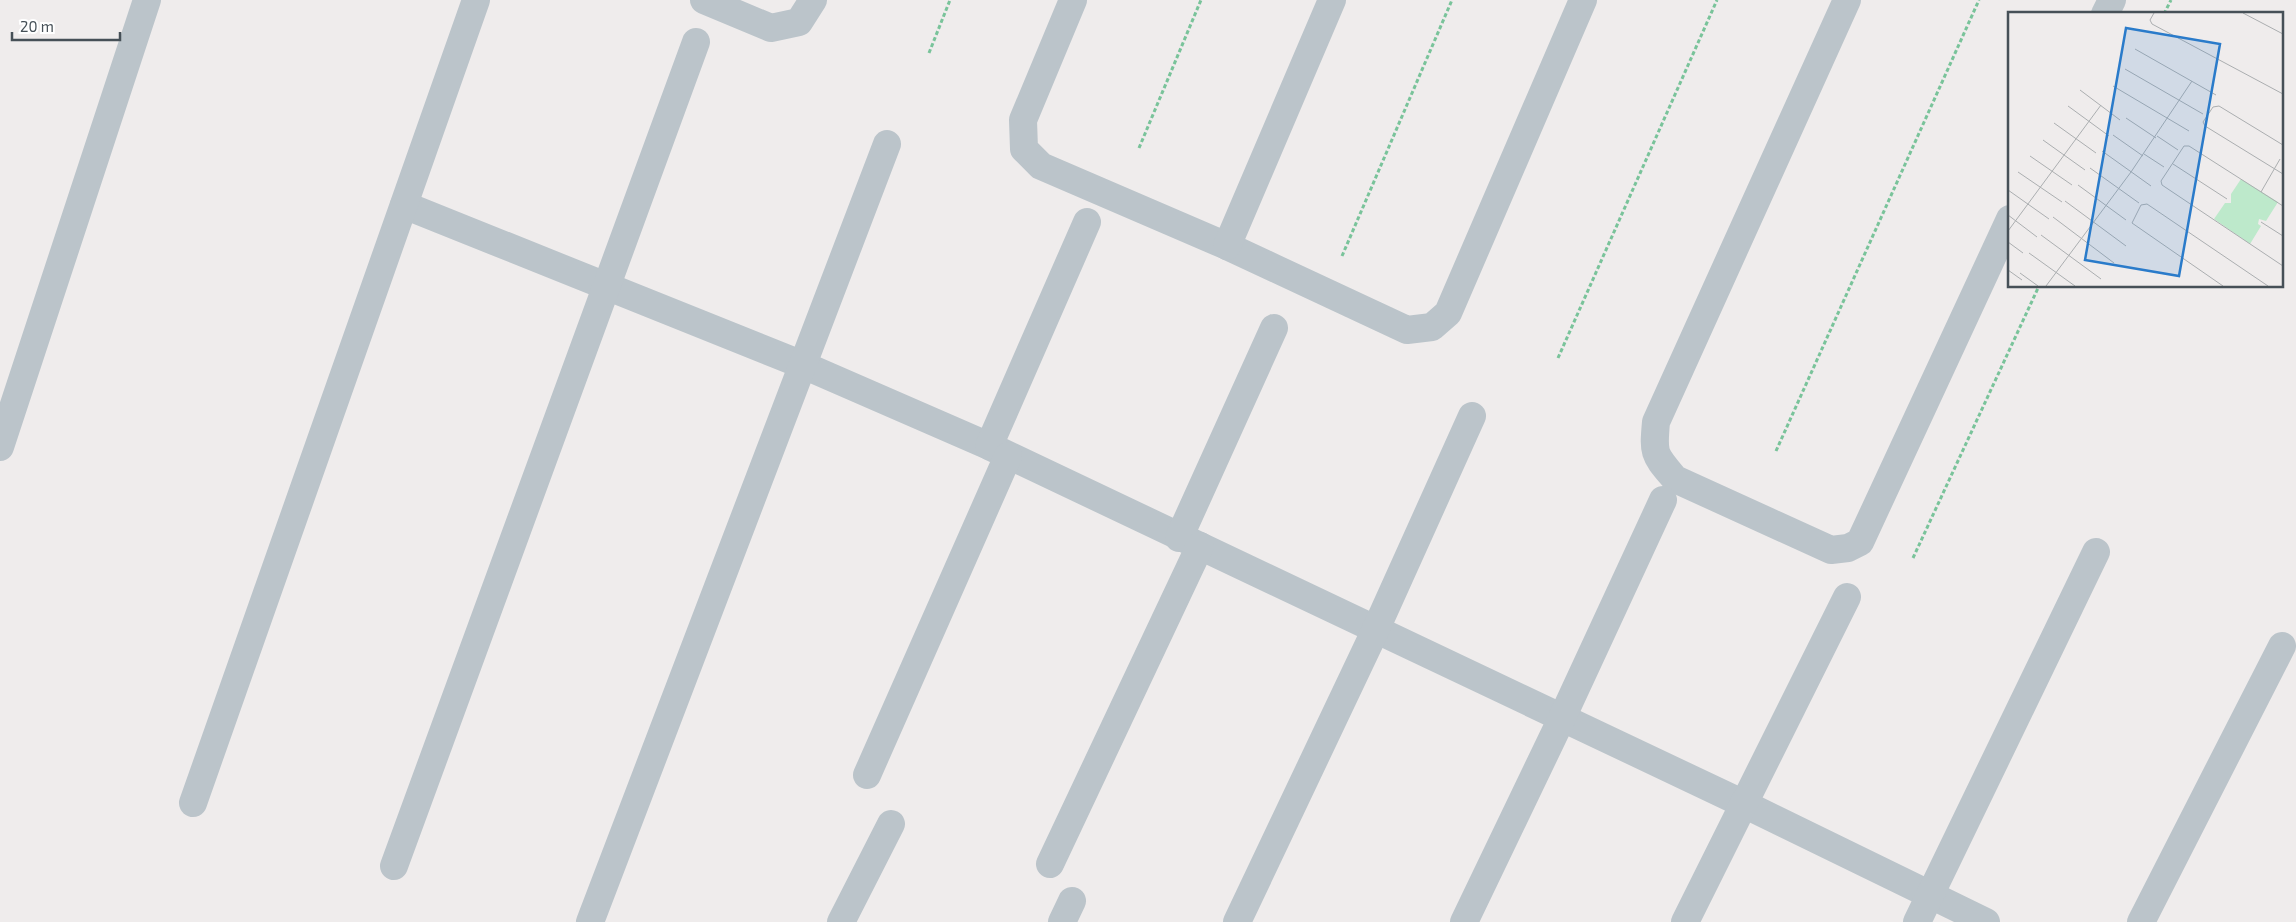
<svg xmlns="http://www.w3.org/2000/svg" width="2296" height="922" viewBox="0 0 2296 922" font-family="'Exo 2',sans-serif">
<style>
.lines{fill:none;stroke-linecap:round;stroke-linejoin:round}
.path{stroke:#79c39a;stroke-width:3;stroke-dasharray:4 2.5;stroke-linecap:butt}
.street{stroke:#bbc4ca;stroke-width:28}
.inset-road{fill:none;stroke:#abaeb0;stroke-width:1}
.view{fill:#2a7bca;fill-opacity:0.15;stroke:#2a7bca;stroke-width:2.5}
.inset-edge{fill:none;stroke:#465057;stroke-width:2.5}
</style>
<rect width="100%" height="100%" fill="#efecec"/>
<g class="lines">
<g class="path">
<polyline points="2164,14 2171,0"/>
<polyline points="929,53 950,0"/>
<polyline points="1139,148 1201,0"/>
<polyline points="1342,256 1452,0"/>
<polyline points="1558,358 1717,0"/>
<polyline points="1776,451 1979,0"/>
<polyline points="1913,558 2039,286"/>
</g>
<g class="street">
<polyline points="704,0 771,28 799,22 813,0"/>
<polyline points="1073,0 1023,120 1024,149 1041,166 1227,246 1407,330 1432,327 1448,313 1583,0"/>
<path d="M1847 0 1656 422C1653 455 1654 454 1675 479L1831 550 1848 548 1860 542 2010 219"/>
<polyline points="2105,14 2112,0"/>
<polyline points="404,205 803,365 989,446 1744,804 1986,922"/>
<polyline points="1227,246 1332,0"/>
<polyline points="989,446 1087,222"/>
<polyline points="0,447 147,0"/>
<polyline points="1179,538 1274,328"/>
<polyline points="867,775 1008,456"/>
<polyline points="193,803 476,0"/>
<polyline points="1050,864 1200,546"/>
<polyline points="394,866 696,42"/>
<polyline points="590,922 887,144"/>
<polyline points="841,922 891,824"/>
<polyline points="1062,922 1072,901"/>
<polyline points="1237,922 1376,629 1472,416"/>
<polyline points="1464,922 1562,718 1663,500"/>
<polyline points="1685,922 1847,597"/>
<polyline points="1917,922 2096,552"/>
<polyline points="2141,922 2282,646"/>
</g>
</g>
<g transform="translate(2008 12)">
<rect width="275" height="275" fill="#efecec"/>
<path d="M233 167 270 190 258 209 251 207 250 212 253 214 242 232 206 207 217 191H223V182Z" fill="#bde9cb"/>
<path class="inset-road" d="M146 1 142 8 144 12 275 82M235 1 275 22M127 37 208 83M117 57 195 102M105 74 181 119M72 78 112 108M60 94 101 124M118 106 148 126M46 111 88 141M105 123 135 144M149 124 170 138M35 128 77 158M275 133 211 94 205 95 195 110 197 114 275 162M94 139 143 174M136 142 156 155M22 144 64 173M165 152 219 187M82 156 131 191M10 160 54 190M70 173 118 208M0 178 41 207M253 180 272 147M57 189 118 234M275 194 181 134H176L153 169 154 173 275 254M0 203 29 225M45 205 106 251M253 210 275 224M0 219 93 93M33 223 93 267M0 230 15 241M21 241 67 274M0 258 14 268M12 261 30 274M38 274 123 160 184 69M215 274 124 211 133 193 139 192 260 274"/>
<path class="view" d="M118 16 212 32 171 264 77 248Z"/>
<rect width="275" height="275" class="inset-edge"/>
</g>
<path d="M12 32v8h108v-8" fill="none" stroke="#465057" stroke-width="2.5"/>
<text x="20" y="32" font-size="15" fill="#465057" stroke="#ffffff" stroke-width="4" paint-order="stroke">20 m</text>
</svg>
